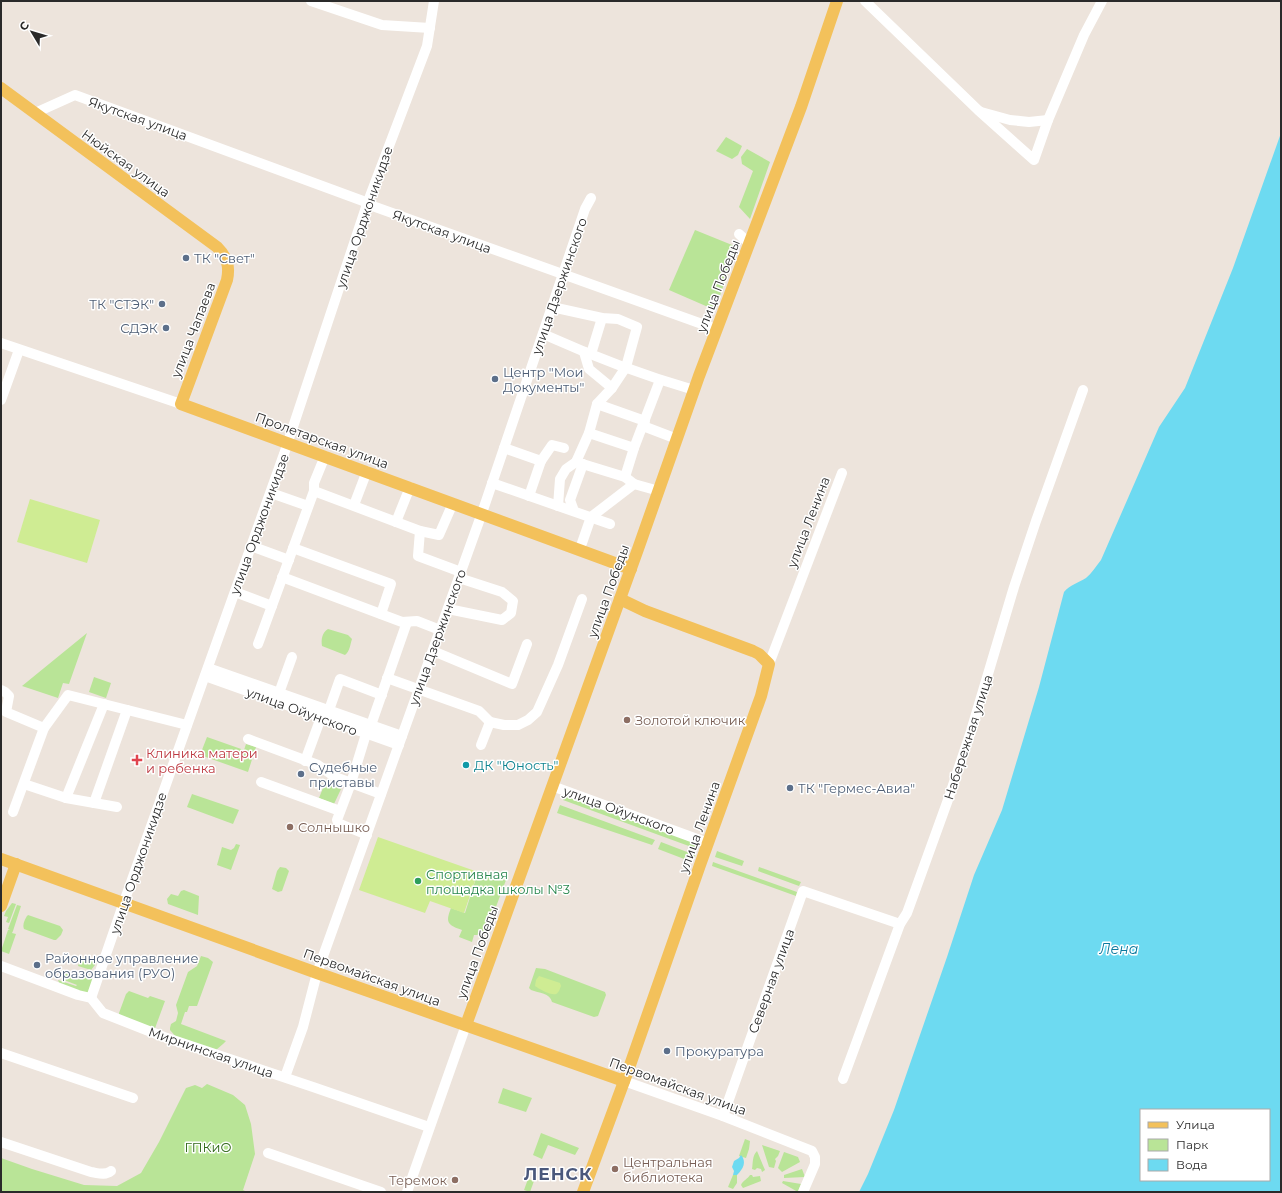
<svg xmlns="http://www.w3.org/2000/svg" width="1282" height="1193" viewBox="0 0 1282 1193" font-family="Montserrat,sans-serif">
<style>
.green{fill:#b9e497}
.pitch{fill:#cfec93}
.water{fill:#6ddaf1;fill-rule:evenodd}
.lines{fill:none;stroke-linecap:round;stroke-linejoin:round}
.minor{stroke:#fff;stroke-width:10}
.major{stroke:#f3c15b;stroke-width:12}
.service-dot{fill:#5c6f8a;stroke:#fff;stroke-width:1.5}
.education-dot{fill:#8d6e63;stroke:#fff;stroke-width:1.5}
.health-dot{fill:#e0444e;stroke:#fff;stroke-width:1.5}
.culture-dot{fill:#0f9aa8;stroke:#fff;stroke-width:1.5}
.leisure-dot{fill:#2e9e5b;stroke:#fff;stroke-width:1.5}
.labels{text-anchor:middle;stroke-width:3;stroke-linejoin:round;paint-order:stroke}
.street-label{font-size:13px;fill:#2a2a2a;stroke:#fff}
.service-label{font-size:13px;fill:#4e5e75;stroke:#fff;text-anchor:start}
.education-label{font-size:13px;fill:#785e54;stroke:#fff;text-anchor:start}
.health-label{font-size:13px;fill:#be3a42;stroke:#fff;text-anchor:start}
.culture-label{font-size:13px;fill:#0d838f;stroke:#fff;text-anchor:start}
.leisure-label{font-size:13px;fill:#27864d;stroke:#fff;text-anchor:start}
.park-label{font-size:13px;fill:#316919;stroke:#fff}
.water-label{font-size:14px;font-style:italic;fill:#0b799e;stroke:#fff}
.district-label{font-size:17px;font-weight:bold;letter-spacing:1px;fill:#4a587c;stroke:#fff}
</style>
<rect width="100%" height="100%" fill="#ede4dc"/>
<g class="green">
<polygon points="726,137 742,146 738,155 732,159 716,151"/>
<polygon points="747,149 770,162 750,219 739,207 753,171 742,164 741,157"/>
<polygon points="695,230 737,247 715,310 669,290"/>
<path d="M328 629 348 635 352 639C350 645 350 651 345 655L322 646C321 639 322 633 328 629Z"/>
<polygon points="87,633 69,684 63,683 58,698 22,686"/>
<polygon points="94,677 111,683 106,698 89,692"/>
<polygon points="207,737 244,750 246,744 256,747 248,772 200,755"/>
<polygon points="325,783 341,789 334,804 319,798"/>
<polygon points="566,793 700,842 697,849 563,800"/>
<polygon points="192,794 239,810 233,824 187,807"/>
<polygon points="560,805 655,840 652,845 557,813"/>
<polygon points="661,842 695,855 692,862 658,849"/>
<polygon points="236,844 240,845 231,870 217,865 222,847 231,850 234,848"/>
<polygon points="717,851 744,861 742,866 715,857"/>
<polygon points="713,862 797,892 796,896 712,866"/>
<polygon points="280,867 286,868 289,871 282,891 278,892 272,889 277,871"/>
<polygon points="759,867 801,882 799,886 758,871"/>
<path d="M480 871 506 880 487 931 478 935H474L472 942 459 937 462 930C448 925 445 923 451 908L465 913 478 872Z"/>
<polygon points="184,890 199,896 198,915 168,904 167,899 171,894 178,896 181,891"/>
<polygon points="12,903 16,904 9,923 6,922 8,917 4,916 6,911"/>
<polygon points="17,905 21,906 13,931 12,933 16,934 9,954 1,951 8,930 10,930 8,929"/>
<path d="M28 915 60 926 63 930 61 935 56 940H54L24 929C22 925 25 918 28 915Z"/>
<polygon points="201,956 208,958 213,962 197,1006 189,1006 187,1012 185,1012 181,1024 226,1041 223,1044 216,1050 177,1038 170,1030 170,1028 171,1024 176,1021 178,1013 176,1005 188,972 197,966"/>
<polygon points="81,957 95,961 95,965 91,970 78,966"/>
<path d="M536 968 545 969 605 992 606 995 598 1016 594 1017 552 1002C550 993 539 993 531 990L529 988Z"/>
<path d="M59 974C71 974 83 972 93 979L89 992 86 993 60 985 58 980 76 986 77 985 64 980V978L59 976Z"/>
<polygon points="129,991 148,998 150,996 165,1001 154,1031 119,1016 119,1013 126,994"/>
<polygon points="207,1084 233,1095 245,1105 251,1124 255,1154 243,1190 247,1192 1,1192 1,1158 32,1169 84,1185 117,1186 141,1173 159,1142 186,1088 195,1085 202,1088"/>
<polygon points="503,1088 532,1098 526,1112 498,1103"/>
<polygon points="541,1133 579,1148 575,1155 548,1145 542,1159 533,1155"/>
<polygon points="745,1139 750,1141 749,1149 746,1158 739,1156"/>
<polygon points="762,1145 780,1151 778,1156 775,1159 776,1161 774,1168 769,1167"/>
<path d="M757 1151 765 1170 762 1172 761 1169 757 1168 755 1170 752 1169C753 1163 752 1156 757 1151Z"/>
<polygon points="784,1152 798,1157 800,1162 782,1172 778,1168"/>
<polygon points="802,1169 805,1177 784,1178 784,1175"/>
<polygon points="733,1175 737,1175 737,1183 733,1189 728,1187"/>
<path d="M750 1175H752L753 1177 760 1176 761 1181 743 1188 741 1185C743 1180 748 1179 750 1175Z"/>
<polygon points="528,1179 534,1181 530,1192 524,1190"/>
<polygon points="783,1181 801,1184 798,1192 782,1183"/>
</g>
<g class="pitch">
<polygon points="30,499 100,520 87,563 17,542"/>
<polygon points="378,837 478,872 464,913 430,901 425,913 359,890"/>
<path d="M539 976 560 983 561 986C560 988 559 993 556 994 552 996 539 989 535 986L536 980Z"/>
</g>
<g class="water">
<path d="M1281 133V1192H859L868 1174 894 1110 947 957 974 875 1002 810 1039 687 1064 592C1070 585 1078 583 1086 578 1092 573 1096 566 1101 560L1159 427 1185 388 1233 268ZM1141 1110H1269V1180H1141Z"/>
<path d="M741 1155C747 1162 743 1169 737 1175H733L734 1171 732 1167 734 1161 739 1158Z"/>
</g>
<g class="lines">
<g class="minor">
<polyline points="311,1 382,25 430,28"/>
<polyline points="865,1 978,110 1034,160 1048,120 1084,35 1102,1"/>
<polyline points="981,112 1010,120 1029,122 1048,120"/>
<polyline points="35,113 75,95 363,201 367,204 716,329"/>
<polyline points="739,234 749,243"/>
<polyline points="552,307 602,318 618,319 637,327 626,367 612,388 597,404 589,433 576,462 566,469 560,479 558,506"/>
<path d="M543 334C592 356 642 375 694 390"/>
<polyline points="1,343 181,404"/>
<polyline points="584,352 589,369 612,388"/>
<polyline points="591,354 602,318"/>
<polyline points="1,400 19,350"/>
<polyline points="597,404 645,421"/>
<polyline points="643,426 677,439"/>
<polyline points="589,433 634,448"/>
<polyline points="504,448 541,461"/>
<polyline points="576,462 625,477 634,484 659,491"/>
<polyline points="625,477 634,448 660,380"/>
<polyline points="492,483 610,524"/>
<polyline points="314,491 420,531 439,535 453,503"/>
<polyline points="271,493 308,506"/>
<polyline points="529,496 541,461 552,445 564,448"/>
<polyline points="354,505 367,471"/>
<polyline points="574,511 570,500 583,464"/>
<polyline points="396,522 410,487"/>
<polyline points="420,531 418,556 461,572"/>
<polyline points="582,543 591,517 634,484"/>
<polyline points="251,546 289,560"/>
<polyline points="293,548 391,584 381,614"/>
<polyline points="282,577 402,622 417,621 440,630"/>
<polyline points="235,592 272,606"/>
<polyline points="448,609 502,620 511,613 513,601 502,592 459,578"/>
<polyline points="258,644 314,491 314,483 325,456"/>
<polyline points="433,651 512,684 527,644"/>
<polyline points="769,664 842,473"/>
<polyline points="208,668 402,736"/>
<polyline points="205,676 399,745"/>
<polyline points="387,678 479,711 490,722 481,745"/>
<polyline points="1,690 5,692 9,696 6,712 44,728"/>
<polyline points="279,693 292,657"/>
<polyline points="329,710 340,679 382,695"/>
<polyline points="490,722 504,725 518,725 528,720 537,712 558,665 582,599"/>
<polyline points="371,725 407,622"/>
<polyline points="366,734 351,783 337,820 338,823 367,835"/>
<polyline points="248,739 318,765 335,777 381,794"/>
<polyline points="305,761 323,712"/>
<polyline points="261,782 340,811"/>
<polyline points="24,784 66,798 117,807"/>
<polyline points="552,786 708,843"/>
<polyline points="66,798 104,704"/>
<polyline points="94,803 127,710"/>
<polyline points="13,812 44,728 68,695 187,725"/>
<polyline points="1,966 78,995 91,998 103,1013 164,1037 313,1087 429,1127"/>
<polyline points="91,998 124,902 284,454 367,204 427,46 434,1"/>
<polyline points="1,1053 133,1098"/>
<polyline points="285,1077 303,1027 317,973 482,513 585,209 591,198"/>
<polyline points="843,1079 900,924 907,913 949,797 971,731 1014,587 1036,521 1083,390"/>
<polyline points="624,1081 723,1116 812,1151 815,1157 815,1164 803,1192"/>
<polyline points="723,1116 803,891 900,924"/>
<path d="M1 1142 91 1172C98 1173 105 1176 111 1171"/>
<polyline points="268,1153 381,1192"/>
<polyline points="407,1192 466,1025"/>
</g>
<g class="major">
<path d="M1 88 217 247C227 257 230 266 227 280L181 404 631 569"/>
<polyline points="1,859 317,973 624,1081"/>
<polyline points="1,906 16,864"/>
<polyline points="466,1025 638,549 699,376 801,107 837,1"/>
<polyline points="583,1192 629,1068 700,865 761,696 769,664 759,654 753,651 645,611 620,599"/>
</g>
</g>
<g class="service-dot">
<circle cx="186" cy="258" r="4"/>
<circle cx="162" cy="304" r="4"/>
<circle cx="166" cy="328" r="4"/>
<circle cx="495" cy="379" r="4"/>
<circle cx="301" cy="774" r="4"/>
<circle cx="790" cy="788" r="4"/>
<circle cx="37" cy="965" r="4"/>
<circle cx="667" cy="1051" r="4"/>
</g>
<g class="education-dot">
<circle cx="627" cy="720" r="4"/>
<circle cx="290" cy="827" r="4"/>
<circle cx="615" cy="1169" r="4"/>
<circle cx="455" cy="1180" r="4"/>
</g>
<path class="health-dot" d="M135 754h4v4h4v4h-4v4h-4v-4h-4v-4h4z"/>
<circle class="culture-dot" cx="466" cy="765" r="4"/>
<circle class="leisure-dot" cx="418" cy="881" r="4"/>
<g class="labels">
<g class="street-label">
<text transform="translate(138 118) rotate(20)" y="5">Якутская улица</text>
<text transform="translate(126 163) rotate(36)" y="5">Нюйская улица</text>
<text transform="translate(364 217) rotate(-71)" y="5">улица Орджоникидзе</text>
<text transform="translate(442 231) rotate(20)" y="5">Якутская улица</text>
<text transform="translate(559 286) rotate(-71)" y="5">улица Дзержинского</text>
<text transform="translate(718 286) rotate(-69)" y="5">улица Победы</text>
<text transform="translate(193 330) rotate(-69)" y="5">улица Чапаева</text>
<text transform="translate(322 440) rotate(20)" y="5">Пролетарская улица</text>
<text transform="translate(808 522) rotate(-69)" y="5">улица Ленина</text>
<text transform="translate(259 524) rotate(-70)" y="5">улица Орджоникидзе</text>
<text transform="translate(608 591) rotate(-70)" y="5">улица Победы</text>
<text transform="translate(437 637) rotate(-70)" y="5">улица Дзержинского</text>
<text transform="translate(302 711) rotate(20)" y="5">улица Ойунского</text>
<text transform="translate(968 737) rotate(-72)" y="5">Набережная улица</text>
<text transform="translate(619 810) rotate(20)" y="5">улица Ойунского</text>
<text transform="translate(699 827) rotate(-70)" y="5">улица Ленина</text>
<text transform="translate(138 863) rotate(-71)" y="5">улица Орджоникидзе</text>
<text transform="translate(477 952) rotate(-70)" y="5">улица Победы</text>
<text transform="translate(372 977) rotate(20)" y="5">Первомайская улица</text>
<text transform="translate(771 981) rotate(-70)" y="5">Северная улица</text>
<text transform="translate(211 1052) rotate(19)" y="5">Мирнинская улица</text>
<text transform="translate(678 1086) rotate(20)" y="5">Первомайская улица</text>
</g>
<g class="service-label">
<text x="194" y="263">ТК "Свет"</text>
<text x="154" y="309" text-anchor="end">ТК "СТЭК"</text>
<text x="158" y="333" text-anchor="end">СДЭК</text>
<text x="503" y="377">Центр "Мои<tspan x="503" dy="15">Документы"</tspan></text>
<text x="309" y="772">Судебные<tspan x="309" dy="15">приставы</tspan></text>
<text x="798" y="793">ТК "Гермес-Авиа"</text>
<text x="45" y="963">Районное управление<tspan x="45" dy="15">образования (РУО)</tspan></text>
<text x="675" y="1056">Прокуратура</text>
</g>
<g class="education-label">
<text x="635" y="725">Золотой ключик</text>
<text x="298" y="832">Солнышко</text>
<text x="623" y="1167">Центральная<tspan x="623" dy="15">библиотека</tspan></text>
<text x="447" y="1185" text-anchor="end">Теремок</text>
</g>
<g class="health-label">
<text x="146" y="758">Клиника матери<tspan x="146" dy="15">и ребенка</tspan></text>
</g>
<g class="culture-label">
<text x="474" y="770">ДК "Юность"</text>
</g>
<g class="leisure-label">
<text x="426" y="879">Спортивная<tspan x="426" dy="15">площадка школы №3</tspan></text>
</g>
<g class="park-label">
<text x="208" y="1152">ГПКиО</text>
</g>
<g class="water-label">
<text x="1119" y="954">Лена</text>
</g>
<g class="district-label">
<text x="558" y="1180">ЛЕНСК</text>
</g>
</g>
<rect width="1282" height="1193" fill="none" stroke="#2a2a2a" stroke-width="4"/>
<rect x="1140" y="1109" width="130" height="72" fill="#ffffff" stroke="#aaaaaa"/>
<rect x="1148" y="1122" width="20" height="6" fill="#f3c15b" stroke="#aaaaaa"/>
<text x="1176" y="1129" font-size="12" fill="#2a2a2a">Улица</text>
<rect x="1148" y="1139" width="20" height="12" fill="#b9e497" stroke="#aaaaaa"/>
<text x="1176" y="1149" font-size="12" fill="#2a2a2a">Парк</text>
<rect x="1148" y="1159" width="20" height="12" fill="#6ddaf1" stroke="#aaaaaa"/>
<text x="1176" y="1169" font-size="12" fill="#2a2a2a">Вода</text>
<g transform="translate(32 32) rotate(308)" stroke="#ffffff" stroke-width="3" paint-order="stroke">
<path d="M0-3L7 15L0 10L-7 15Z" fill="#2a2a2a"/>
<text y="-6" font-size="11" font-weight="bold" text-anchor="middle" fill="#2a2a2a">С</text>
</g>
</svg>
